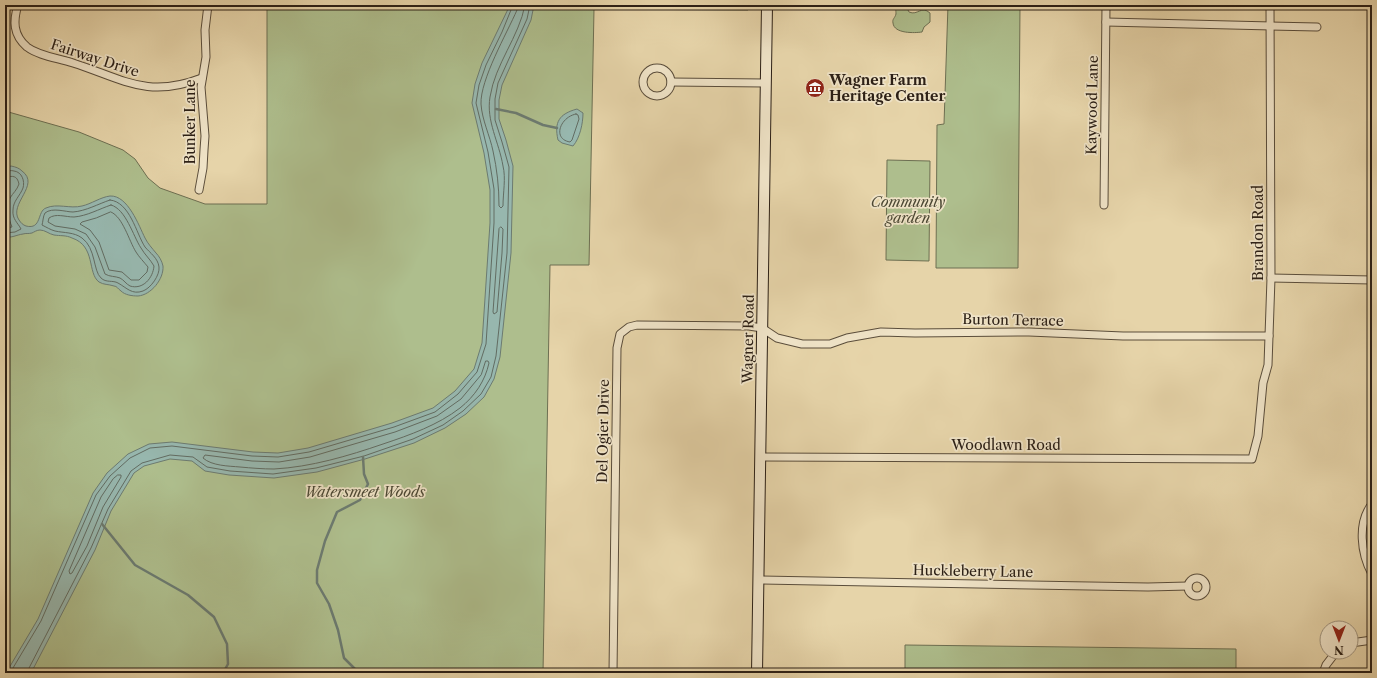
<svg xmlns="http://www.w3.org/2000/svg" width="1377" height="678" viewBox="0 0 1377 678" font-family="'Libre Caslon Text',serif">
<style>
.green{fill:#aebe8d;stroke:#6d6f52}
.water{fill:#97b7ae;stroke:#6c7b71}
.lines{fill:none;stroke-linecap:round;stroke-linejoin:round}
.shore{stroke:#626c62;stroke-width:1}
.stream{stroke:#6c7b71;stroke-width:2.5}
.street-casing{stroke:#5a4d3b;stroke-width:9}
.secondary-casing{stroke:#2c2016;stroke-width:12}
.street{stroke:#efe3c7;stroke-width:7}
.secondary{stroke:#efe3c7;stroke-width:10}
.labels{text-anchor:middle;stroke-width:3.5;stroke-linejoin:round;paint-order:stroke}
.street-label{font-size:14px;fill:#2c2016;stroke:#efe3c7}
.poi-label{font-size:14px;font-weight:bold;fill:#2c2016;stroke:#efe3c7;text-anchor:start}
.park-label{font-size:14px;font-style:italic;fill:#4c4834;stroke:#efe3c7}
</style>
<rect width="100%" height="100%" fill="#e6d4a9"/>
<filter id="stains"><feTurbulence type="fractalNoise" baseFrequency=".005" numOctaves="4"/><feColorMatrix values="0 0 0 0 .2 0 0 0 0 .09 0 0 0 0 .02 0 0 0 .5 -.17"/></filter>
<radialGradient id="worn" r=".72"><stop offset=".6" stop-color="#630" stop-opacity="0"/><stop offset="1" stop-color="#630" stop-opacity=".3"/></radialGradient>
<g class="green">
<polygon points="267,5 742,5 747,7 748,10 594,9 589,265 550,265 543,673 5,673 5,111 79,132 123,150 135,159 148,178 160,188 205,204 267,204"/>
<path d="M898 5C905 5 906 6 909 12 918 16 921 5 930 13V22L924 27 922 32C915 33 894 34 893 23 892 19 895 18 896 14 896 10 895 9 898 5Z"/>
<polygon points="948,5 1020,5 1018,268 936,268 937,125 944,124"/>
<polygon points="887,160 930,161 929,261 886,260"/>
<polygon points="905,645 1236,649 1236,673 905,673"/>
</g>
<g class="water">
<polygon points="510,5 534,5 531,20 502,85 499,100 499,119 506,140 513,166 511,253 500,357 494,379 484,397 466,414 445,428 414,443 365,459 317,472 274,478 229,475 205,471 192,461 170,459 144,466 134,473 111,511 95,550 31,673 6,673 38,619 93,493 107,473 128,454 149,444 172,442 253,452 278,453 308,448 392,423 433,408 455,391 474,369 482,343 490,223 490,190 484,153 472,103 475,84 482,63"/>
<path d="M577 109 583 113C583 123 580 138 573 146L562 143 558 140C554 122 559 114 577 109Z"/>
<path d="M11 166C16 167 19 168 22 171 41 185 8 204 19 220 21 223 23 225 26 226 42 230 37 211 46 208 57 203 70 209 82 206 91 204 101 197 110 196 128 195 139 226 145 238 148 244 152 248 156 253 159 256 162 261 163 266 164 279 151 295 138 296 132 296 125 295 121 291 118 289 117 286 114 286 108 284 104 285 99 282 87 273 96 246 72 238 66 235 60 236 54 235 49 234 45 230 40 230 37 230 34 232 32 233 28 234 26 233 23 234 16 235 12 238 5 237V168Z"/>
</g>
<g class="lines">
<g class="shore">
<path d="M518 5 517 10C507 33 480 80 481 104 482 120 490 136 493 151 497 169 499 187 499 206L501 208 503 206C503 193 506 178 503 166 499 142 486 121 490 97 495 64 519 37 525 5"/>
<path d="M576 114 578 115 579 119 572 140 570 142C552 139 560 117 576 114Z"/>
<path d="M5 172C8 171 11 170 14 171 22 172 25 181 23 188 20 196 13 201 13 210 12 219 18 223 21 229L15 232 5 233"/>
<path d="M5 177C13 176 17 175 19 184 17 190 13 193 10 198 6 209 8 217 12 227L5 228"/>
<path d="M110 200C130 202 136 233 145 247 150 253 158 258 159 267 160 275 151 288 143 291 132 295 127 288 118 283 113 280 106 283 101 278 93 271 96 248 82 238 74 232 64 233 55 231 51 230 46 227 42 225 43 222 43 216 45 213 52 207 66 212 73 212 86 211 98 204 110 200Z"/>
<path d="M111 205C126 209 133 236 141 248 145 255 150 259 154 266 153 278 143 290 130 286 126 284 124 280 120 278 115 276 110 277 105 274L95 247 86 234 75 229 55 226 48 222 49 218C56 213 65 217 74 217 87 216 99 209 111 205Z"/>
<path d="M111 212C123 217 129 241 136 252 139 257 144 262 148 267L147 272 139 280H131L122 272 109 270 99 242 90 230 80 224 82 222 96 218Z"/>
<polygon points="501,227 503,229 502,253 497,312 494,314 493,312 499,229"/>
<path d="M486 361H488L489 363C485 381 475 396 460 408 438 425 410 435 383 444 348 456 311 467 274 469 263 469 251 468 240 467 229 466 212 466 203 458L205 455 252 461 279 462 310 457 395 432 437 416 461 399 481 375Z"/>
<polygon points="118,475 121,475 121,477 103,507 87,546 72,573 70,574 69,571 101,497 113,479"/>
<polyline points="10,673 41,621 96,495 110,476 130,458 150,448 172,446 252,456 278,457 309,452 394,427 435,412 458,394 477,372 486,344 494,223 494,189 488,152 476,103 479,85 486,65 502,32 513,5"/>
<polyline points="28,673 28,670 91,548 108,509 131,471 142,463 170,455 193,457 207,467 230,471 273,474 316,468 364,456 413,439 443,425 463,411 481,394 491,377 496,356 507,253 509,167 502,142 495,120 495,99 498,83 527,19 530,5"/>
</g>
<g class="stream">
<polyline points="496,109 516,113 543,125 557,128"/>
<polyline points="102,524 135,565 188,595 214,617 227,644 228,664 223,673"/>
<polyline points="359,673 344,658 338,630 329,604 317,583 317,570 325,541 337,512 360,500 368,484 364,474 363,457"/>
</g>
<g class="street-casing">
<g id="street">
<path d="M18 5C13 21 13 35 27 47 39 56 58 58 73 63 123 79 147 99 202 78"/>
<polyline points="1106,22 1317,27"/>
<circle cx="657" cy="82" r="14"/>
<polyline points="671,82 766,83"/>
<polyline points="199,190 203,168 204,150 205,136 201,87 206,57 205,30 208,5"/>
<polyline points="1104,205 1106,5"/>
<polyline points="1271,278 1372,280"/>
<polyline points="760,457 1252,459 1258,436 1263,383 1268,365 1271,278 1270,5"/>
<path d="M1372 504C1357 523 1361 554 1372 574"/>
<circle cx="1197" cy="587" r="9"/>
<polyline points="758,580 1148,587 1188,586"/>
<polyline points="1351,643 1372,640"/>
<polyline points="613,673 617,348 620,334 629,327 637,325 749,326 762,328 777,338 802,344 830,344 847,338 881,332 915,333 1029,332 1123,336 1269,336"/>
<polyline points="1323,673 1326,665 1336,652"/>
</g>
</g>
<g class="secondary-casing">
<polyline id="secondary" points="757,673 767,5"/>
</g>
<use href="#street" class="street"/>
<use href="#secondary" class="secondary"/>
</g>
<defs>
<g id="museum-disc" transform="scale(1)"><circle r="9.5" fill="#8f2418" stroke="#efe3c7"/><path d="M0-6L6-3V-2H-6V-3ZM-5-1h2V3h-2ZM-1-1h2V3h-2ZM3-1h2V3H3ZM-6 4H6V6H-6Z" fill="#fff"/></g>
</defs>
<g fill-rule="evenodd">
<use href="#museum-disc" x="815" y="88"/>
</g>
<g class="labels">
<g class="street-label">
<text transform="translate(95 58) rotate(18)" y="5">Fairway Drive</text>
<text transform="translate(1092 105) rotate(-89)" y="5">Kaywood Lane</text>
<text transform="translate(190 122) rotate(-90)" y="5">Bunker Lane</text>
<text transform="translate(1258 233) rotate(-90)" y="5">Brandon Road</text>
<text transform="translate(1013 320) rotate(1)" y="5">Burton Terrace</text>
<text transform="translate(748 339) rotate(-89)" y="5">Wagner Road</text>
<text transform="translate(603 431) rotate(-89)" y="5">Del Ogier Drive</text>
<text x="1006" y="450">Woodlawn Road</text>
<text transform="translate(973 571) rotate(1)" y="5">Huckleberry Lane</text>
</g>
<g class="poi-label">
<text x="829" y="85">Wagner Farm<tspan x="829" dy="16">Heritage Center</tspan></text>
</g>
<g class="park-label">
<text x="908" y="207">Community<tspan x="908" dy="16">garden</tspan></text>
<text x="365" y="497">Watersmeet Woods</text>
</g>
</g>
<rect width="1377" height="678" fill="none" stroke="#e6d4a9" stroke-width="20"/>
<rect x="6" y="6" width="1365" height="666" fill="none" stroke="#2c2016" stroke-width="2"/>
<rect x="10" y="10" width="1357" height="658" fill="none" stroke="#2c2016"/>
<g transform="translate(1339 640) rotate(180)"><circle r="19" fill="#efe3c7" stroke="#a19580"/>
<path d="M0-3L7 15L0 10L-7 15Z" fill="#8f2418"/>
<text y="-6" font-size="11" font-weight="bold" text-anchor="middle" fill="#2c2016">N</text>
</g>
<rect width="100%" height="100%" filter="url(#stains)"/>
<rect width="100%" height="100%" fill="url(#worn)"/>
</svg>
